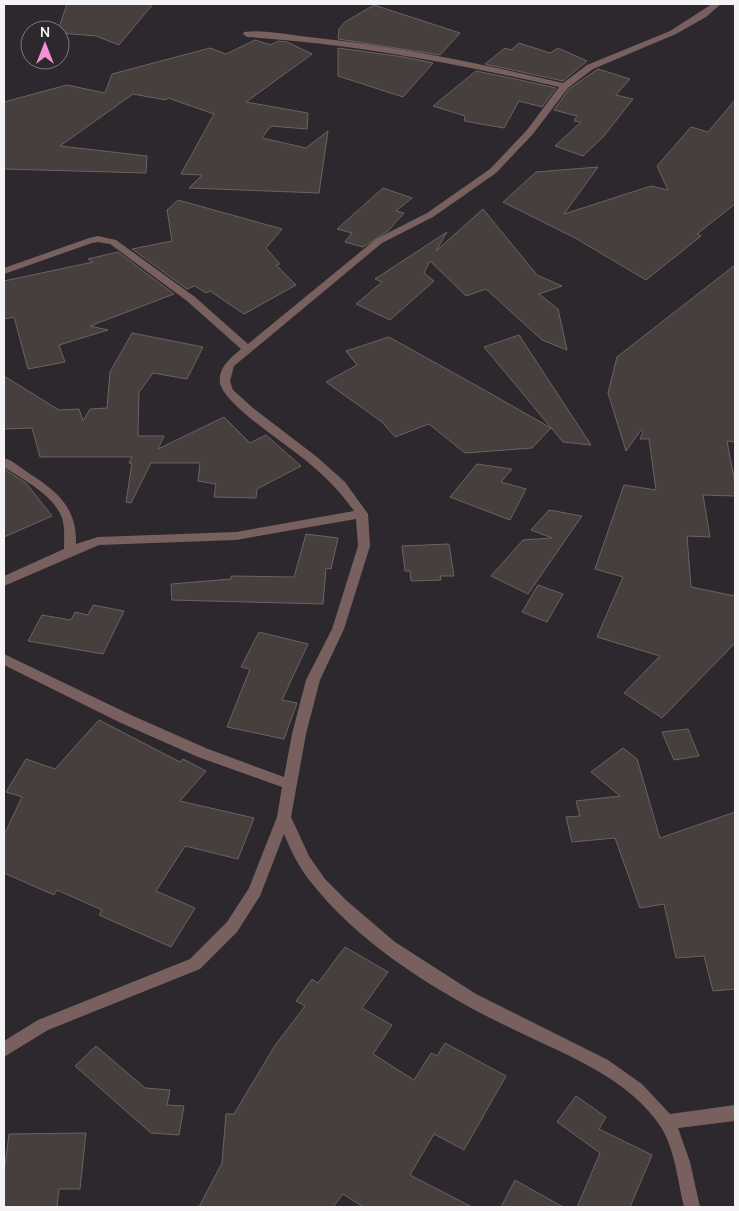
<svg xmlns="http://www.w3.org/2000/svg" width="739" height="1211" viewBox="0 0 739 1211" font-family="Manrope,sans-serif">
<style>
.building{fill:#463f3d;stroke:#6b6361}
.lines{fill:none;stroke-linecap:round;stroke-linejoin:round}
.street{fill:#78605e;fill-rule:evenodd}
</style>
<rect width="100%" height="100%" fill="#2c282d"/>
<g class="building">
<polygon points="67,4 153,4 119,45 96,36 60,33 58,30"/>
<polygon points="374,5 460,33 440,55 338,39 339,29 345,22"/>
<polygon points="255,40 271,45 278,41 287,42 312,54 246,102 308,113 307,129 271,126 262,138 306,148 328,131 319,193 189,188 202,175 181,174 214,114 168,98 166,100 133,94 60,146 147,156 146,173 4,169 4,102 67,85 105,93 112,74 210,48 226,54"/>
<polygon points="519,43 550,53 558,48 587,61 563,81 485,64 505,48 511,50"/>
<polygon points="338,48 404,57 433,63 403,97 338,76"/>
<polygon points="598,69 630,79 616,95 633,99 604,136 583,156 555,146 581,122 574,121 577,116 554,110 569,89"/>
<polygon points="476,71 520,80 556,88 542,107 519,101 504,128 464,121 465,116 433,106"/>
<polygon points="735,100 735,204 697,234 701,236 646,280 577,239 503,202 536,172 598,167 564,214 651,186 668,190 657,166 691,127 708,132"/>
<polygon points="383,188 412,198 396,211 404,213 388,231 363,247 345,242 352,233 337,229"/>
<polygon points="178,200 282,229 266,248 280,264 276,265 296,285 244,314 210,291 206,293 195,286 187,289 132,249 172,241 167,210"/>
<polygon points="483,209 537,275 562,286 539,294 558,309 567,350 542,340 486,289 466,296 430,261 424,273 434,281 390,320 356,304 382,282 375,279 447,232 436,251"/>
<polygon points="118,252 174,294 90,326 108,330 59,345 65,362 28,369 14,317 4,319 4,281 93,262 88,259"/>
<polygon points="735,265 735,442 727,441 735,483 735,496 703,495 710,537 687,536 691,587 735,596 735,643 662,718 624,693 660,656 597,637 623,577 595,569 624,485 656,490 649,439 640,439 643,432 641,430 626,451 608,393 617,357"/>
<polygon points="132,333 203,347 187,379 153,373 139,392 138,436 164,436 158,449 224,417 250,443 266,435 301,466 257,489 256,498 214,497 216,484 198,481 200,463 151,463 131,503 126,502 132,463 129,463 132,457 40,457 32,428 4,429 4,376 59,410 79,409 83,421 90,409 107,408 110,372"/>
<polygon points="519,335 591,445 563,442 484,347"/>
<polygon points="389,337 486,391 551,428 532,448 465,453 429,424 395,437 382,422 326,382 357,365 346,351"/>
<polygon points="477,464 512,469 501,482 526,489 510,520 450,497"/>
<polygon points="4,469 26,483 52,516 4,537"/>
<polygon points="549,510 582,516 528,594 491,576 523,540 552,538 531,530"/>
<polygon points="306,534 338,538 331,569 326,568 323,604 172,600 171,584 231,579 231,576 294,577"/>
<polygon points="449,544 454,576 440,576 441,580 411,581 410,571 405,571 402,546"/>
<polygon points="538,585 563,594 547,622 522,612"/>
<polygon points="93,605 124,611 103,654 28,641 42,615 71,620 75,612 88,615"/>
<polygon points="259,632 308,644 282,700 297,703 284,739 227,727 250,669 241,667"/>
<polygon points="99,720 180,762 183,759 206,771 180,801 254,818 238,859 185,846 156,891 195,908 171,947 99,915 102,910 57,890 54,895 4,873 4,835 22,797 6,792 26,759 55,769"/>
<polygon points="688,729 699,756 674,760 662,732"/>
<polygon points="623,748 637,759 660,838 735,812 735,989 713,991 704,956 676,958 664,904 640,908 615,838 572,842 566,817 580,816 576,801 620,796 591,772"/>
<polygon points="345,947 388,972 362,1008 392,1025 373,1054 414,1080 431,1053 437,1056 445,1043 506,1076 464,1150 434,1134 410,1175 472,1207 363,1207 343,1194 333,1207 199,1207 222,1163 226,1114 234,1114 274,1047 305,1006 296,1001 312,979 318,983"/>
<polygon points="96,1046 145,1088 170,1090 167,1105 184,1106 179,1135 151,1133 75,1066"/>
<polygon points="576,1096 606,1117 599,1129 652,1155 630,1207 577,1207 600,1153 557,1122"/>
<polygon points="86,1133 80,1189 59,1189 57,1207 4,1207 4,1173 9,1134"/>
<polygon points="515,1180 563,1207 501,1207"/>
</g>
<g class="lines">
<path class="street" d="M712 4H721L706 17 676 34 593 69 568 88 533 134 496 173 433 217 382 243 234 366 230 381 233 390 253 408 317 457 345 482 368 514 370 546 344 629 320 680 306 734 291 817 309 856 325 879 347 901 395 942 476 994 608 1060 642 1084 670 1114 735 1105V1121L678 1128 690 1162 700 1207H684C678 1182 675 1150 661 1127 629 1079 571 1057 521 1033 446 998 361 947 310 881 299 867 291 851 284 834L260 896 237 932 200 969 48 1030 4 1057V1041L38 1020 190 959 227 922 249 888 277 817 282 787 198 757 121 723 4 665V654L131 715 208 749 284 777 292 734 306 680 332 629 358 546 356 519 236 540 99 545 4 586V576L64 549C64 538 65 528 62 518 53 494 23 480 4 467V458C12 460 20 467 27 472 57 491 77 507 76 544L98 537 236 532 354 511C341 493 327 478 310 464 291 447 224 405 220 383 218 367 231 358 241 349L187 301 110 244 98 242 92 243 4 274V268L89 238 98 236 116 240 195 297 248 344 376 239 427 213 490 169 527 130 559 87C456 63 353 44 247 37L243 34 244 32C262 29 290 35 309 37 395 46 479 63 563 83L587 65 670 31Z"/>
</g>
<rect width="739" height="1211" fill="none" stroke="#f6f3f7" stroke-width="10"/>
<g transform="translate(45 45)"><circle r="24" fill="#2c282d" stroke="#7d797e"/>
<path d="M0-4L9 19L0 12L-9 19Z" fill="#f491d4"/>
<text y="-8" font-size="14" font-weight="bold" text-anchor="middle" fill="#f6f3f7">N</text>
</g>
</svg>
